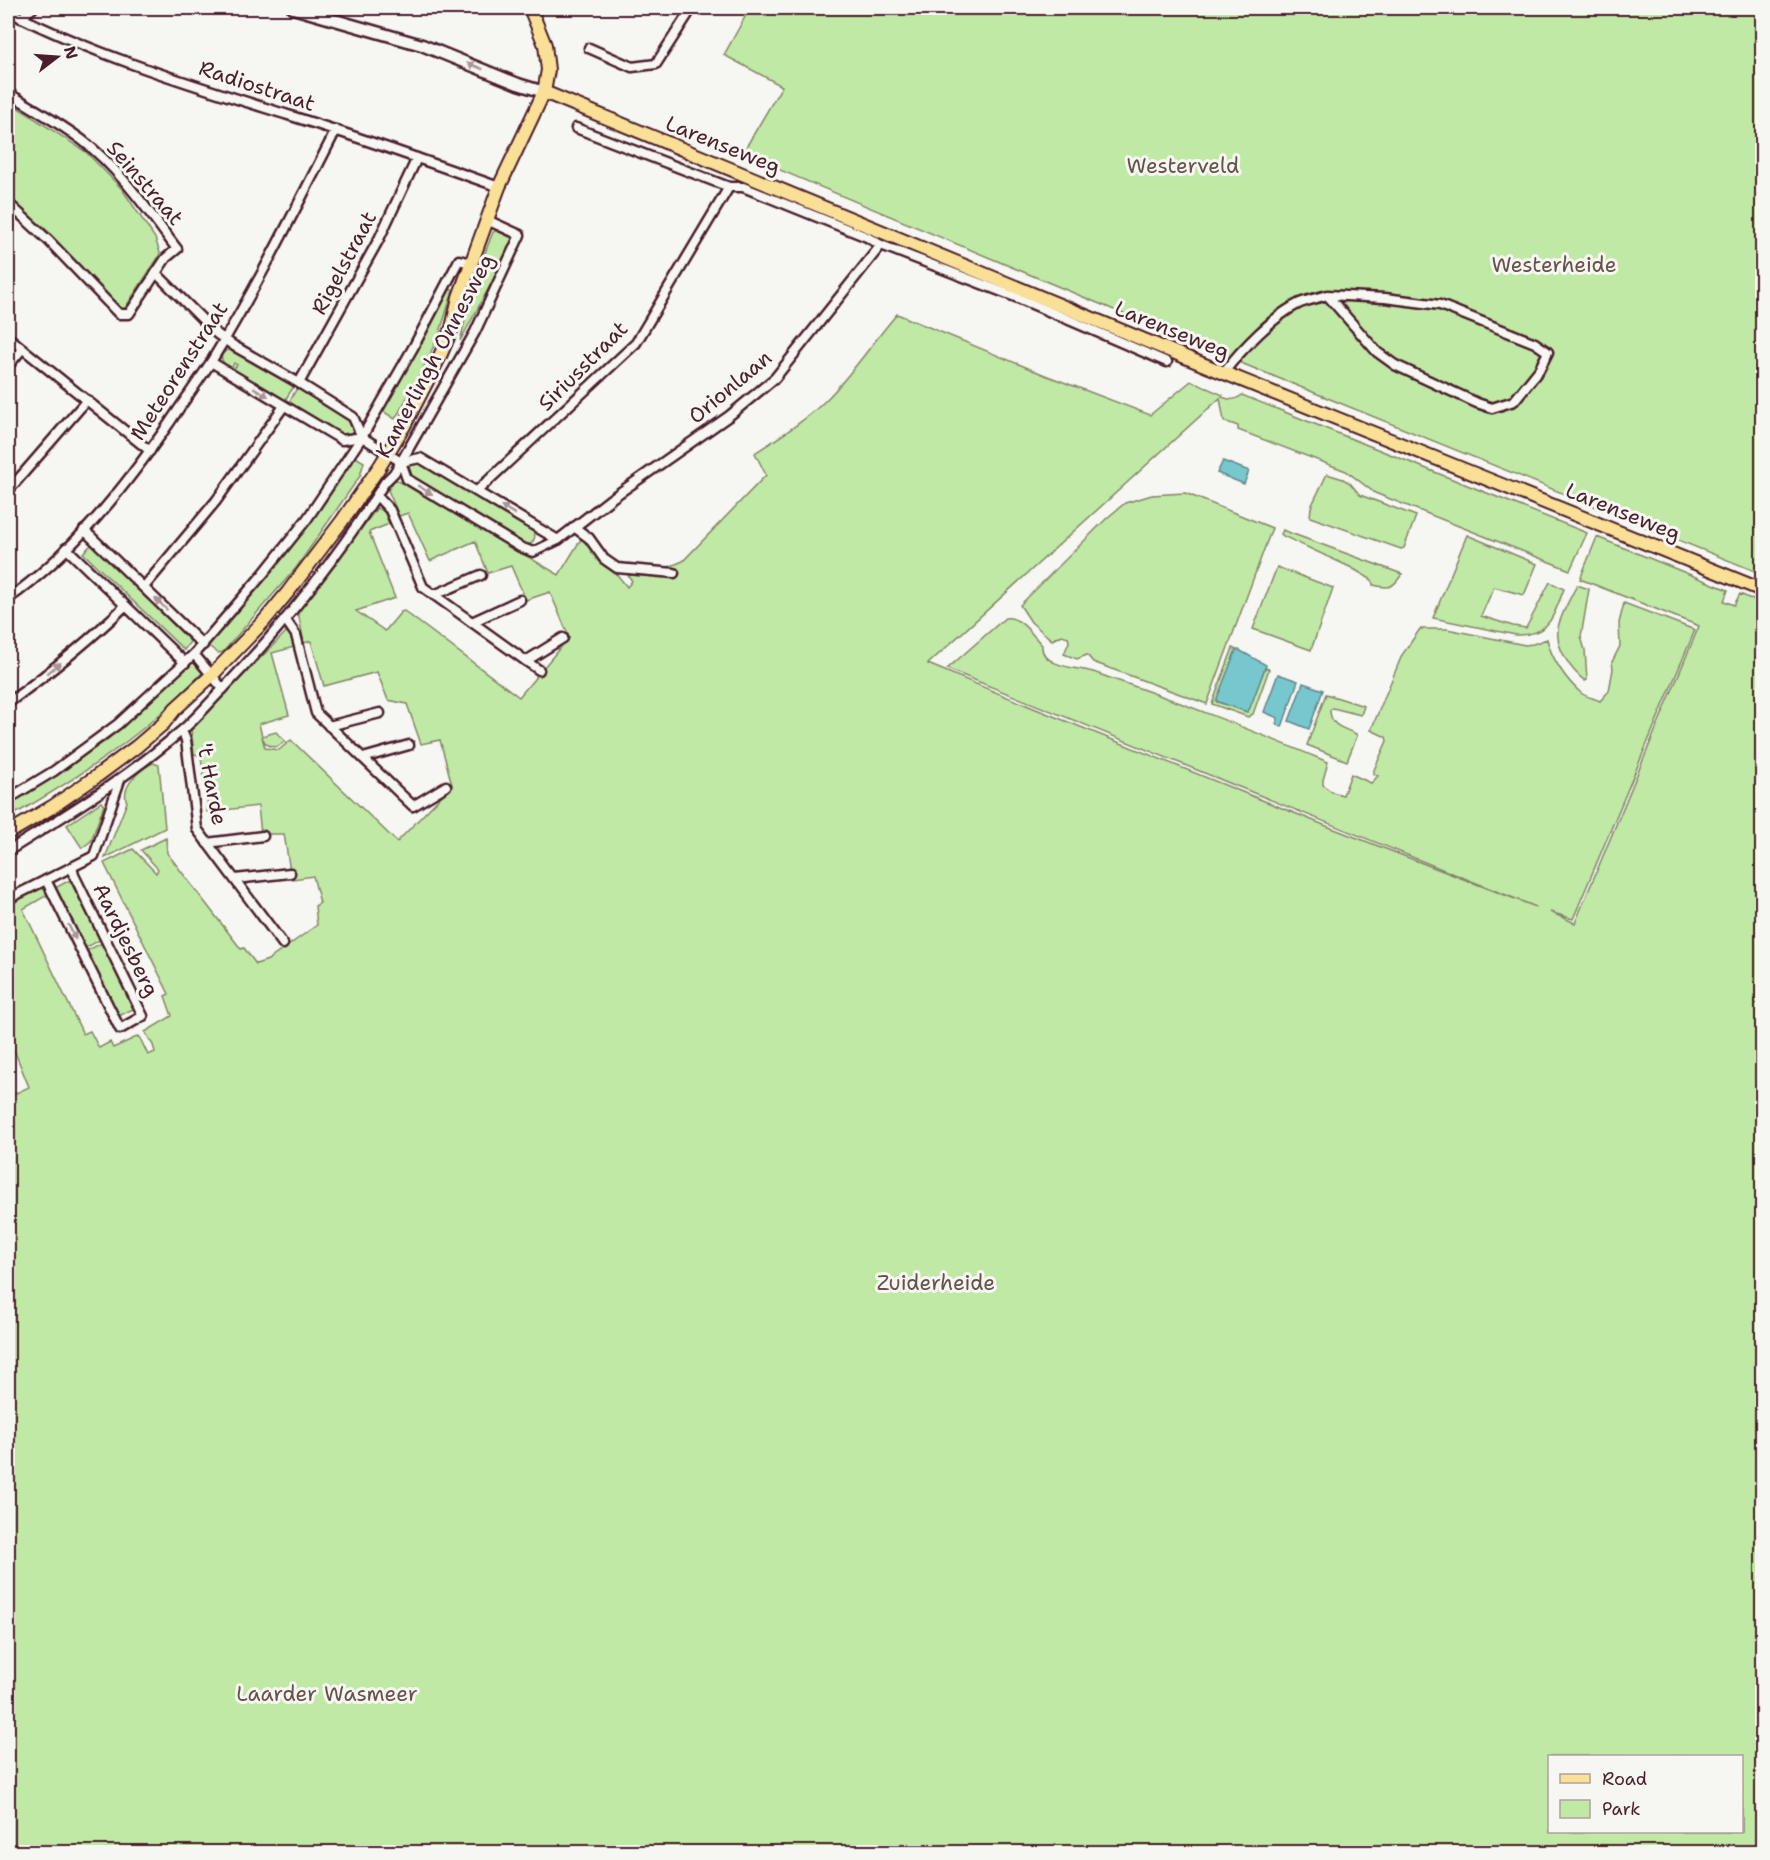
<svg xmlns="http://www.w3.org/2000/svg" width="1770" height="1860" viewBox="0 0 1770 1860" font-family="'Shantell Sans',sans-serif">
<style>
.green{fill:#bfe9a5;stroke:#848468;stroke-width:1.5;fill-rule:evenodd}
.water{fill:#77c8ce;stroke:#65848d;stroke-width:1.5}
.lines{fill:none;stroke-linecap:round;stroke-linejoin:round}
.street-casing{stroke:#4a1f2b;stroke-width:13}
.secondary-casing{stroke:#4a1f2b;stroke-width:15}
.primary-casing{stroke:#4a1f2b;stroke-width:16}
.street{stroke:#f6f6f2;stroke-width:8}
.secondary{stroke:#f6f6f2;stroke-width:10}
.primary{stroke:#fadf96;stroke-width:12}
.oneway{fill:#a99598}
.labels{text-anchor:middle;stroke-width:6;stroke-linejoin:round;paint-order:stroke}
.street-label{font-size:21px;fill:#4a1f2b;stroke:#f6f6f2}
.park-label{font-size:21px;fill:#67524a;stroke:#f6f6f2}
</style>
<rect width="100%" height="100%" fill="#f6f6f2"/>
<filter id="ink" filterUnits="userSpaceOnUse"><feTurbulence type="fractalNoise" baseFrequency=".0167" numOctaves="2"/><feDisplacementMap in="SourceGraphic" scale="12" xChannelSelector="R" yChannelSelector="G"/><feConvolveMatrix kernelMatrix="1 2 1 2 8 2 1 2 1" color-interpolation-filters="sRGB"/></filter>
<g filter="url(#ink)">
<g class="green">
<polygon points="750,8 1762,8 1762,574 1236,361 742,154 782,86 724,55"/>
<polygon points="8,101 86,152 122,189 155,238 160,253 158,258 123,311 55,245 50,233 8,198"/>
<polygon points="499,230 499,232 512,238 514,237 515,240 460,341 470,300 483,258 493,232"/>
<polygon points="448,289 453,290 440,332 430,354 419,377 395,419 381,410"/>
<path d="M897 314 1045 375 1150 415 1191 381 1223 395 1222 397C1230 400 1234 401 1242 395L1587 533 1570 570 1375 493 1346 471 1238 430V426L1224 421 1220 398 928 664 1031 707 1329 827 1536 907 947 669 1005 618C1021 616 1032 635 1042 645 1040 666 1076 668 1089 671 1095 672 1101 675 1107 677 1182 702 1255 732 1328 762L1323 780V785L1332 792 1343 795 1351 774 1371 783 1378 776 1374 774V770L1387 741 1386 737 1371 730 1402 655 1420 629H1447L1525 645 1533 644 1547 639C1551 658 1566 680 1581 693 1586 697 1594 698 1600 701L1609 691 1613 669 1612 662 1620 646 1619 623 1624 603 1695 630 1573 919 1550 912 1575 923 1699 626 1580 579 1597 537 1728 590 1724 601 1734 605 1740 594 1762 604V1852H8V1097L29 1087 8 1035V903L44 885 49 894 23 909 83 1034 90 1031 99 1048 110 1042 113 1048 139 1036 148 1055 155 1052 153 1045 145 1032 172 1016 165 996 169 994 104 863 133 849 156 873 158 869 141 850 166 838 167 853 241 949 244 948 256 964 268 960 317 925 315 906 320 903 313 876 293 879 291 877 284 834H261L258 806 207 812 208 782H204L201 756 194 754 191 729 287 631 290 634 294 647 272 653 289 715 259 724 262 736 276 732 285 741C278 748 274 748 266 744L262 737 265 748 279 750 291 740 397 842 452 785 440 740 421 744 407 704 388 700 377 672 324 686 311 641 304 643 298 612 377 508 384 511 389 524 369 532 395 598 356 611 385 631 401 612 404 611 519 697 569 637 550 592 526 600 511 566 488 573 475 541 430 561 408 513 399 516 388 490 395 479 559 575 581 539 587 540C599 556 614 570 627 587L632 581 628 575 669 577 675 570 666 568 683 561 766 475 755 453C779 437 805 421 826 400 852 374 873 342 897 314ZM1550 1756H1742V1832H1550Z"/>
<path d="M230 349 234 350 294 386 284 402 232 371 237 365 234 363 231 370C223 364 215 354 230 349Z"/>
<path d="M297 388 351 420 355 429C352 436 348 436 341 436L288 404Z"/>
<polygon points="354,456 364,462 360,476 296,568 223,652 218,653 207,645 272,572 298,537"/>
<path d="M412 461H420L531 528C536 534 536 538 531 544H522L410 477 406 467Z"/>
<polygon points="1327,474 1343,479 1350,483 1360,495 1416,516 1404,548 1401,549 1310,517 1311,507"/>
<polygon points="1185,493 1272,528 1207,704 1093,662 1087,655 1077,659 1064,654 1069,642 1068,637 1062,635 1052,640 1031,622 1020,605 1107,518 1125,503 1152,495"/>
<path d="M1283 530 1285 531 1402 574C1393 588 1390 589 1373 585L1372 580 1352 568 1283 536 1281 534Z"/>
<path d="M1467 535 1537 564 1524 595 1494 587 1481 616 1513 626 1526 628 1550 582 1564 589C1553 616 1550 636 1516 635L1433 618Z"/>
<polygon points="92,544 189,640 190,642 184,650 83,553"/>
<polygon points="1277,567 1333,588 1311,650 1253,629"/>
<path d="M1577 585 1589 589 1581 637 1585 650 1587 680 1585 681C1571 670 1555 648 1558 628 1560 616 1571 597 1577 585Z"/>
<polygon points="1233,648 1236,650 1217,702 1248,711 1265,668 1269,669 1253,714 1248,717 1212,704"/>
<path d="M193 661 203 672C189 686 175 701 160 714 114 755 61 788 8 818V803L106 741Z"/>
<path d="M1326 694 1364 706 1361 715 1333 708 1330 710C1330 726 1343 728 1356 734L1357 736 1347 761 1307 745Z"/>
<path d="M153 763 159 765 165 828 105 858 127 802C120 787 140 769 153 763Z"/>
<polygon points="101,802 104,805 91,841 82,848 67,825"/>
<polygon points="70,880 100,940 83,949 53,889"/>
<polygon points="102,943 135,1008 117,1017 84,952"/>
</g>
<g class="water">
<polygon points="1223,461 1249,471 1244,484 1217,473"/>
<polygon points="1236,650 1239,650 1266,665 1250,708 1247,712 1216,701"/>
<polygon points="1278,674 1298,681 1282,727 1276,724 1278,718 1264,712"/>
<polygon points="1303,683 1323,690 1309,729 1289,721"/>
</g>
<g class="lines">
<g class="street-casing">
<g id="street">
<path d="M8 11C96 56 193 85 288 115 359 137 429 162 499 187"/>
<polyline points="21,18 33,8"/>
<polyline points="589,48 632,67 656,64 692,8"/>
<path d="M8 93C33 108 59 123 82 140 119 168 149 212 177 249L166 258 156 273 217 334 234 346 299 383 353 417 362 437 342 440 211 362"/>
<polyline points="576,128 729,187 743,187 867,237 881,245 1018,298 1167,362"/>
<polyline points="8,203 49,241 119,314 129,314 156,273"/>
<polyline points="8,337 150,451"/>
<polyline points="8,366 22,349"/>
<path d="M1224 372C1241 350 1274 315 1300 303 1308 300 1318 298 1327 295L1377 352 1395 365 1477 403 1492 408 1514 401 1539 370 1548 352 1535 343 1440 305 1385 298 1327 295"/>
<polyline points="299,383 379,239 417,158"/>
<polyline points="362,437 401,462"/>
<polyline points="8,491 87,400"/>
<polyline points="477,491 636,343 729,187"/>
<polyline points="377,496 390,510 423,587 526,661 563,638"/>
<polyline points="574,527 589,538 604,559 617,568 674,573"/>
<polyline points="84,530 203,645"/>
<polyline points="558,540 420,458 401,462 407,479 520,547 533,552 558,540 612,498 729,416 775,378 881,245"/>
<polyline points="66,548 185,663"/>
<polyline points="144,587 216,501 284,406"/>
<polyline points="434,595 481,575"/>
<path d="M8 599C73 553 125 487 170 422 183 402 198 382 211 362 257 287 296 208 336 130"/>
<polyline points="285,619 296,635 316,713 413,806 446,786"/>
<polyline points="472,622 520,600"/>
<polyline points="194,654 223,689"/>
<polyline points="526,661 539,670"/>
<path d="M8 703C49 673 88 642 125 606"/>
<polyline points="329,726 380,713"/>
<polyline points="182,731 186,740 197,829 283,944"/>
<polyline points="363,758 409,745"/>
<polyline points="8,799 54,771 118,724 194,654 263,574 307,519 362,437 414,346 459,260 471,263"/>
<polyline points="207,843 263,836"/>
<path d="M8 851C67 814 127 778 180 732 195 720 208 704 222 690 283 626 338 557 385 482L394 473 401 462 475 332 520 235 487 220"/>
<polyline points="235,879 290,873"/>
<polyline points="46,880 120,1029 143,1016 74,875 72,867"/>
<polyline points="8,899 94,856 120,780"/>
</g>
</g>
<g class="secondary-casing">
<polyline id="secondary" points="293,8 422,45 518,84 544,92"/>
</g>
<g class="primary-casing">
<g id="primary">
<polyline points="544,92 1207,366 1762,590"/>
<polyline points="8,833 52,807 97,776 136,747 163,724 175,709 211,676 264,621 288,592 342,521 380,466 404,426 440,356 452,328 459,297 499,187 544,92 548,70 545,45 530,8"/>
</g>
</g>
<use href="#street" class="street"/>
<use href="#secondary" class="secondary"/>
<use href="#primary" class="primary"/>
</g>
<defs><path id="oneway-solid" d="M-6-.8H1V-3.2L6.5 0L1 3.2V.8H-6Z" transform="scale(1.5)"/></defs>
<g class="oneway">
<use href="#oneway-solid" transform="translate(475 66) rotate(-158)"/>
<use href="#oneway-solid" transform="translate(261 392) rotate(31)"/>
<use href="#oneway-solid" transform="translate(425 490) rotate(31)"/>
<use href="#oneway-solid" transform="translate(508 510) rotate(-149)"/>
<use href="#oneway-solid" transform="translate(161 604) rotate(-136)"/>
<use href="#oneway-solid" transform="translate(54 668) rotate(-39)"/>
<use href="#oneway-solid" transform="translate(72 932) rotate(64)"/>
</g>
</g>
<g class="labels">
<g class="street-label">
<text transform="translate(257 86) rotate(18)" y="7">Radiostraat</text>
<text transform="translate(723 145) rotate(22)" y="7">Larenseweg</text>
<text transform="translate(145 183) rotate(49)" y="7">Seinstraat</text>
<text transform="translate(344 263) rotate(-62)" y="7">Rigelstraat</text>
<text transform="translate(1172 330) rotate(22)" y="7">Larenseweg</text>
<text transform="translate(435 356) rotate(-62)" y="7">Kamerlingh Onnesweg</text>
<text transform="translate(583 366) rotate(-45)" y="7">Siriusstraat</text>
<text transform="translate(179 371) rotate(-57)" y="7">Meteorenstraat</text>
<text transform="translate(730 387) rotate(-40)" y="7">Orionlaan</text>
<text transform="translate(1623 512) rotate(22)" y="7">Larenseweg</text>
<text transform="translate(212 784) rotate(79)" y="7">'t Harde</text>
<text transform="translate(126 940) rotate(64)" y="7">Aardjesberg</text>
</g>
<g class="park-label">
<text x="1183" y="173">Westerveld</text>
<text x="1554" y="272">Westerheide</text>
<text x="936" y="1290">Zuiderheide</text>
<text x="327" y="1701">Laarder Wasmeer</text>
</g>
</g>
<rect width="1770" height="1860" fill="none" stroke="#f6f6f2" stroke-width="30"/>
<rect x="15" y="15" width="1740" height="1830" fill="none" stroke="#4a1f2b" stroke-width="2" filter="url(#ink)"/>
<rect x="1548" y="1755" width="195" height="78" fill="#f6f6f2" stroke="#b1a0a2" stroke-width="1.5"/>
<rect x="1560" y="1774" width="30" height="9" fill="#fadf96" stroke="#b1a0a2" stroke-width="1.5"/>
<text x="1602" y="1785" font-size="18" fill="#4a1f2b">Road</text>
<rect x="1560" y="1800" width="30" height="18" fill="#bfe9a5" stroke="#b1a0a2" stroke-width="1.5"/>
<text x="1602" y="1815" font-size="18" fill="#4a1f2b">Park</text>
<g transform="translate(57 57) rotate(73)" stroke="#f6f6f2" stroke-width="4.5" paint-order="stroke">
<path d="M0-4.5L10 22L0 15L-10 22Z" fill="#4a1f2b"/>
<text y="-9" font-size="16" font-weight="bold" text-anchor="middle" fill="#4a1f2b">N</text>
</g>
</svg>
